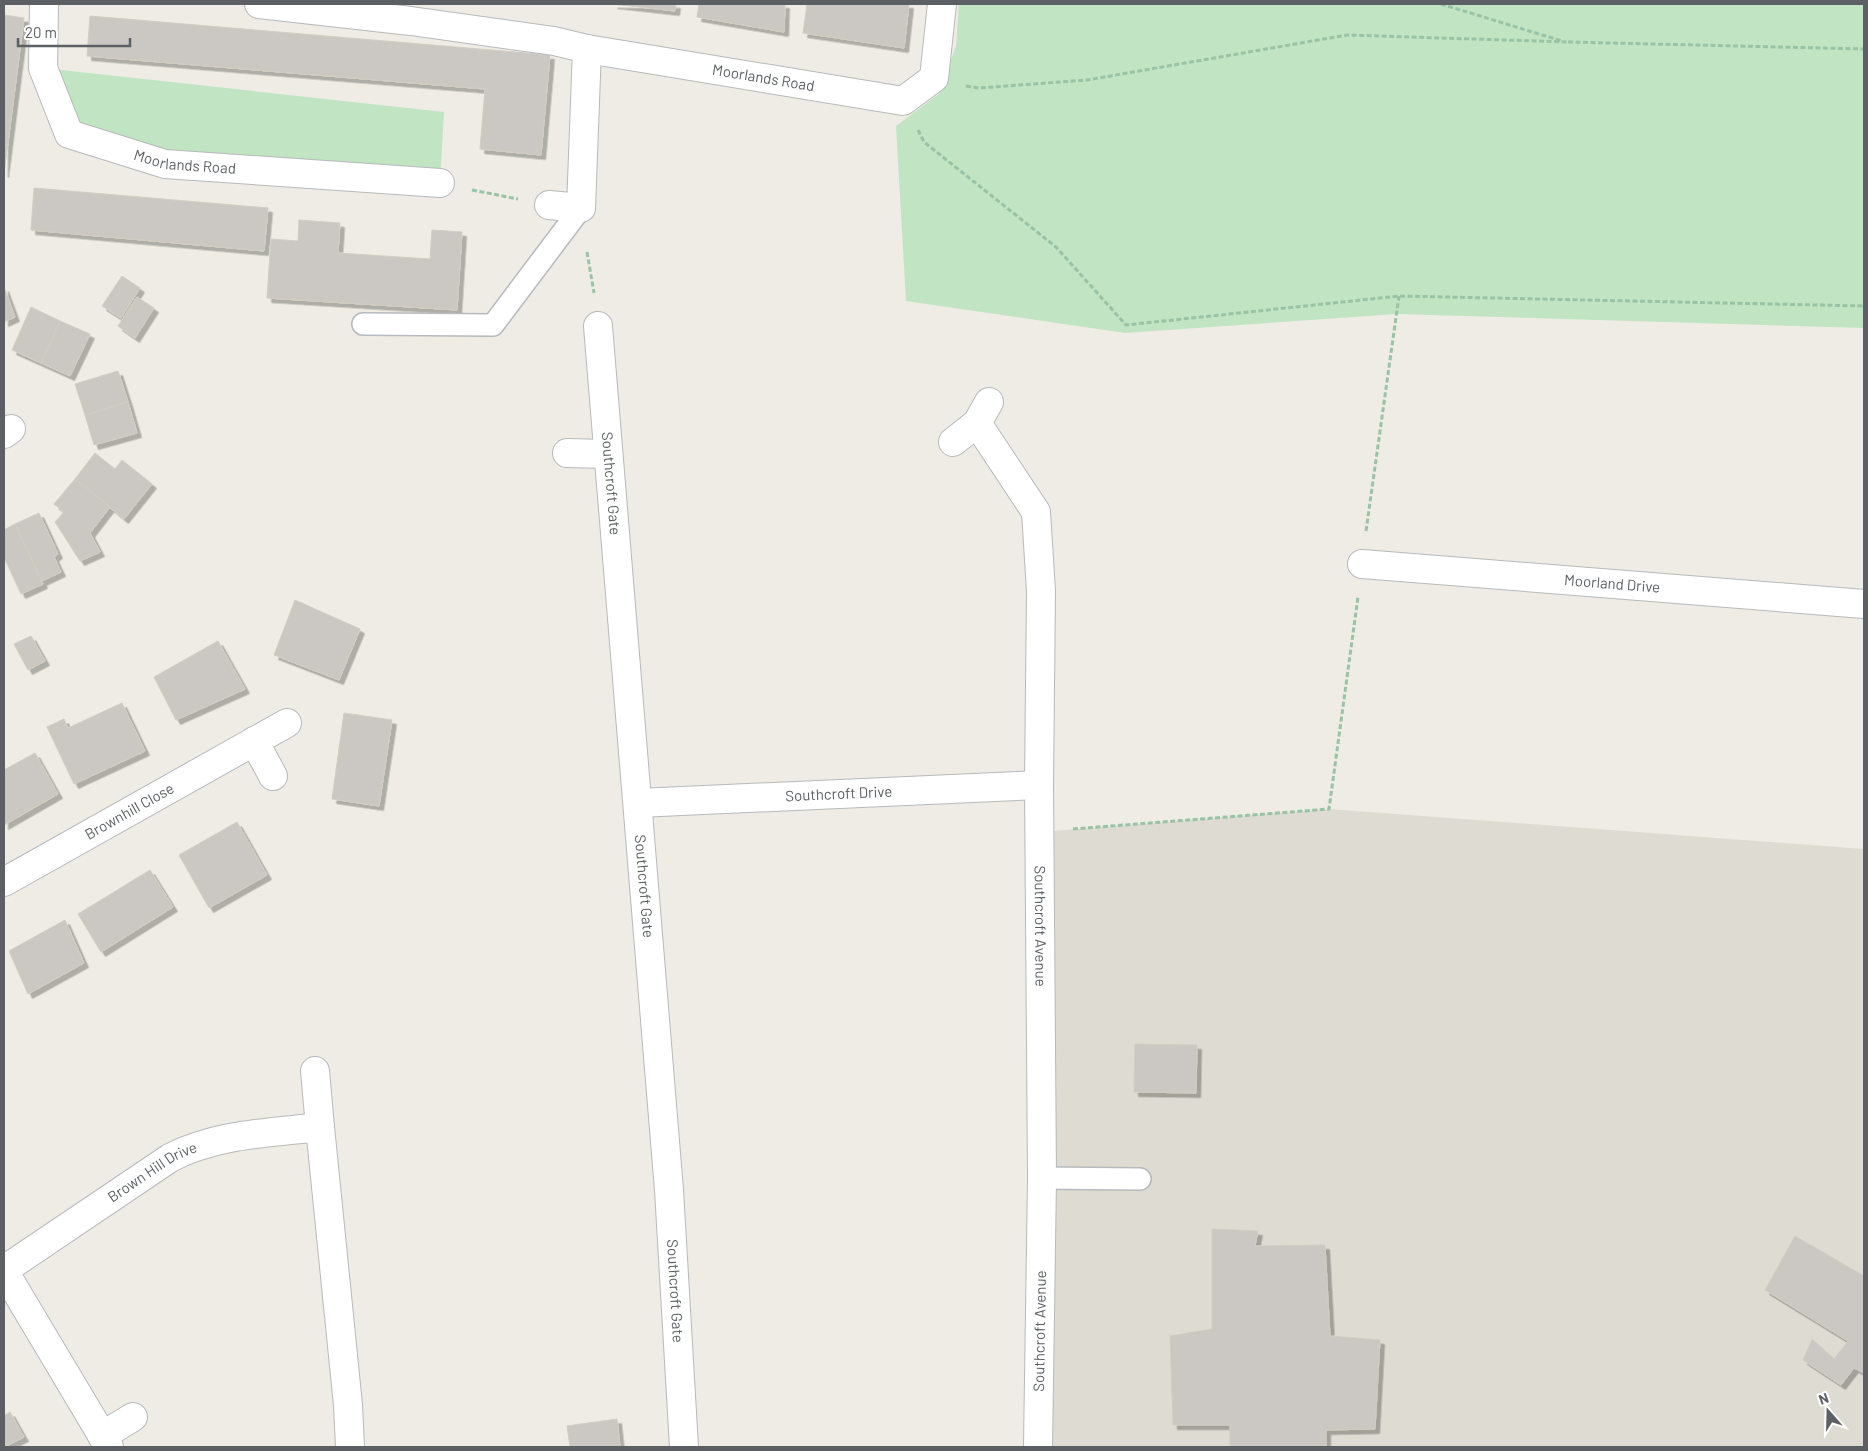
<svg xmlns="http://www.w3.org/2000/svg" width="1868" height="1451" viewBox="0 0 1868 1451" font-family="Barlow,sans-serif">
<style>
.education{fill:#dedbd2}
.green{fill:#c1e4c2}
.building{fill:#cbc8c3;stroke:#d2cdc2;filter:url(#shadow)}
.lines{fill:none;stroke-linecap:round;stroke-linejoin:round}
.lane-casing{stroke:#b6b9bd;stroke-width:24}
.street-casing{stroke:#b6b9bd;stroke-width:30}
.path{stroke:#99c3a6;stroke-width:3;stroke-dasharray:5 2.5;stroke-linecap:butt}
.lane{stroke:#fff;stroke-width:21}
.street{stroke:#fff;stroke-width:28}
.labels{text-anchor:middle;stroke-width:5;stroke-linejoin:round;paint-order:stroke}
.street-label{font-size:15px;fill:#5c5f64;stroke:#fff}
</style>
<defs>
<filter id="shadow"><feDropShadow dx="4.5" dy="4.5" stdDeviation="0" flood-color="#0004"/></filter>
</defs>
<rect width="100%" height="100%" fill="#eeece4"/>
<polygon class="education" points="1329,809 1864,849 1864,1447 1038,1447 1040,832"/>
<g class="green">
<polygon points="959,4 1864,4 1864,328 1397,314 1125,333 906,301 896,126 939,94 956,46"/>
<polygon points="43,68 444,112 440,183 165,164 69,134"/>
</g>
<g class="building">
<polygon points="613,4 676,4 675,11"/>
<polygon points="699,4 785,4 784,32 697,17"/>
<polygon points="807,4 909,4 904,48 803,33"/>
<polygon points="4,15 24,18 4,173"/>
<polygon points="90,16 550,55 541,155 480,149 485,89 87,56"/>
<polygon points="34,188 268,208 264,251 31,230"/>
<polygon points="299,220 340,223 338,253 430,259 432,230 462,232 457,310 267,298 271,239 298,241"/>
<polygon points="122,276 140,288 121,318 102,306"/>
<polygon points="4,287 15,317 4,322"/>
<polygon points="137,297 154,308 135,338 118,326"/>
<polygon points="31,307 60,321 41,363 12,350"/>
<polygon points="60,321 90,334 70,376 41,363"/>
<polygon points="118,371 128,402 85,415 75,384"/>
<polygon points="128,402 137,433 94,445 85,415"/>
<polygon points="95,453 115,469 122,460 152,484 124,519 75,479"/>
<polygon points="75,479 110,507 90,533 100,552 80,561 55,522 64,512 54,504"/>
<polygon points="39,513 58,554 54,557 61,572 42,581 15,524"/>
<polygon points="15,524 43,584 21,594 4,557 4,530"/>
<polygon points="295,600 360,629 339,680 274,655"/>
<polygon points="31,636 45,661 28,670 14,644"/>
<polygon points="218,641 245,689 176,720 154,677"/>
<polygon points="122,703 145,751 74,784 47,727 64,719 68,728"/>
<polygon points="344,713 392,720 379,806 332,799"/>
<polygon points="35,753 58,794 4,825 4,770"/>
<polygon points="237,822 267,875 209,908 179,855"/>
<polygon points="150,870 173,907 101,952 78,914"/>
<polygon points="65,920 84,963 28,994 9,951"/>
<polygon points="1135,1044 1197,1045 1196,1093 1134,1092"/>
<polygon points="1212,1229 1258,1231 1255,1246 1325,1245 1330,1336 1380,1340 1375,1429 1326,1430 1326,1447 1230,1447 1230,1425 1173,1425 1170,1336 1212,1329"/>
<polygon points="1795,1236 1864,1276 1864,1373 1854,1368 1841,1385 1803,1360 1812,1339 1834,1359 1848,1341 1765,1290"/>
<polygon points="10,1412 24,1437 4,1447 4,1416"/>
<polygon points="617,1419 620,1447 570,1447 567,1426"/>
</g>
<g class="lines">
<g class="lane-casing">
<g id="lane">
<polyline points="363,324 493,325 581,208"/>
<polyline points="1042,1178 1140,1179"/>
</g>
</g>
<g class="street-casing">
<g id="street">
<path id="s1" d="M44 4 43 68 69 134 165 164 440 183"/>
<path id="s2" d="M259 4 411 21 554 41 587 49 903 101 934 78 942 4"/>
<polyline points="549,205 581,208 587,49"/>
<path id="s3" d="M598 326 669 1190 684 1447"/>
<path id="s4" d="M977 423 1036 512 1041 591 1039 785 1042 1178 1038 1447"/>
<polyline points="4,434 11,429"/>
<polyline points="953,442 977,423 989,402"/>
<polyline points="567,453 608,454"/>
<path id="s5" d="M1362 564 1864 604"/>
<polyline points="254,741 273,776"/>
<path id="s6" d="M638 803 1039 785"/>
<path id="s7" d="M4 882 287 723"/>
<polyline points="315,1071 320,1127"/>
<path id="s8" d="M4 1270 170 1158C216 1134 268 1133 320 1127L348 1405 350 1447"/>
<polyline points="4,1271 109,1447"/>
<polyline points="102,1436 133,1417"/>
</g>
</g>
<g class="path">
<polyline points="1441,4 1562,41"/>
<polyline points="1568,42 1864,49"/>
<polyline points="966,86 979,88 1087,80 1347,35 1568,42"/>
<polyline points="918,130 924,142 1056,247 1126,325 1399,296 1864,306"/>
<polyline points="472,190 518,199"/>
<polyline points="587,252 594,293"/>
<polyline points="1366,531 1399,296"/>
<polyline points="1073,829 1329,809 1358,597"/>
</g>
<use href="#lane" class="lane"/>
<use href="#street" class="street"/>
</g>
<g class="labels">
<g class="street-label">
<text dy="5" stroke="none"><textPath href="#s2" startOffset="510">Moorlands Road</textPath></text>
<text dy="5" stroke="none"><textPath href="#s1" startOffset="255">Moorlands Road</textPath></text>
<text dy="5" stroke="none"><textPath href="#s3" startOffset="158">Southcroft Gate</textPath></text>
<text dy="5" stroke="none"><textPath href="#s5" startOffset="251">Moorland Drive</textPath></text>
<text dy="5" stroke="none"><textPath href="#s6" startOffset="201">Southcroft Drive</textPath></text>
<text dy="5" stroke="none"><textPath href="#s7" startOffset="144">Brownhill Close</textPath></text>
<text dy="5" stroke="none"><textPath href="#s3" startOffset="562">Southcroft Gate</textPath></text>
<text dy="5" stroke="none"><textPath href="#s4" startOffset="521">Southcroft Avenue</textPath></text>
<text dy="5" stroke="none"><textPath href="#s8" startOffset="178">Brown Hill Drive</textPath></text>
<text dy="5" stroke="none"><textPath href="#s3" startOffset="968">Southcroft Gate</textPath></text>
<text transform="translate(1040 1331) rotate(-89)" y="5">Southcroft Avenue</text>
</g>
</g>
<rect width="1868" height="1451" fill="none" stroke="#5c5f64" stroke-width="10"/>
<g transform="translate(1828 1411) rotate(340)" stroke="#ffffff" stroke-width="4" paint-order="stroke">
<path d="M0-4L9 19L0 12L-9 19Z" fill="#5c5f64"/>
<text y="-8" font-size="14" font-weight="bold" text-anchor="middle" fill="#5c5f64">N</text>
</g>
<path d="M18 38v8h112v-8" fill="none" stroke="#5c5f64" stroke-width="2.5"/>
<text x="25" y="38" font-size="15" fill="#5c5f64" stroke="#ffffff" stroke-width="4" paint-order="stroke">20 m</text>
</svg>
